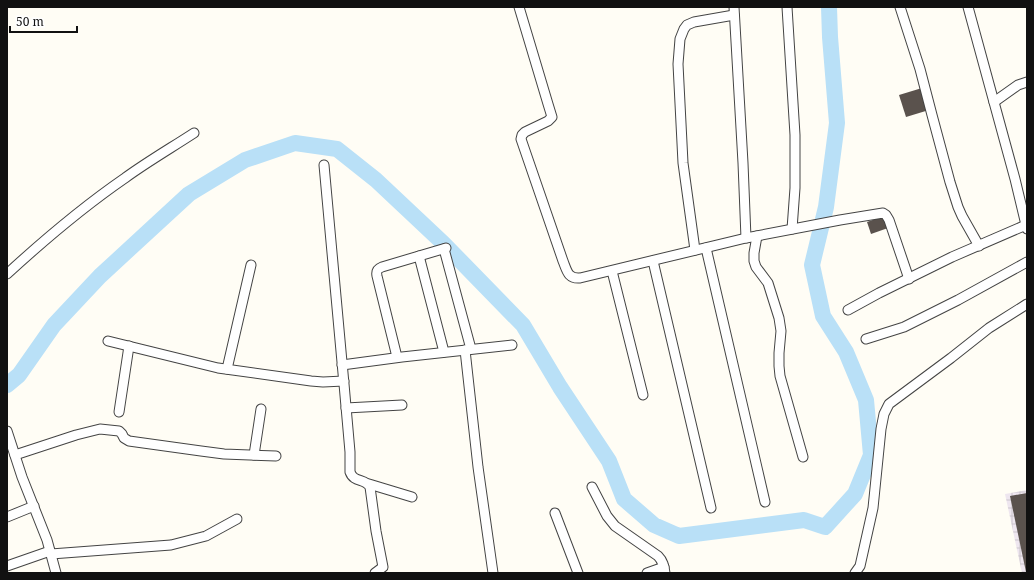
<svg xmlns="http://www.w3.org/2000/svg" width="1034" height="580" viewBox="0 0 1034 580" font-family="'Noto Serif',serif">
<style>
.industrial{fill:url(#industrial-grid)}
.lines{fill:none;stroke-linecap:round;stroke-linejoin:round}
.river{stroke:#b9e0f7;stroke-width:16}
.building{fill:#5a524d}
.street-casing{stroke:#444;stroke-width:11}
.street{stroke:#fff;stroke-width:9}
</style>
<defs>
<pattern id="industrial-grid" width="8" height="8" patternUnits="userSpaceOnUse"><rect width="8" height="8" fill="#eee6ef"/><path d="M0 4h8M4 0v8" fill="none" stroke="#cbc4cc"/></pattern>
</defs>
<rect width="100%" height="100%" fill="#fffdf5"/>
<polygon class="industrial" points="1027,490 1027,573 1022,573 1005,494"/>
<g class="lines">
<polyline class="river" points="7,385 19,375 54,325 100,276 189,194 245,160 295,143 337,149 376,180 443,243 523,325 560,387 609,461 624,499 654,525 679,536 804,520 825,527 855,494 871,455 866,400 846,352 823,316 812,265 826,207 837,123 830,37 829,7"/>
</g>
<g class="building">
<polygon points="922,88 929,110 906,117 899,95"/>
<polygon points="884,216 888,228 871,234 867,222"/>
<polygon points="1027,493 1027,572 1026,572 1010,496"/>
</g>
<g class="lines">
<g class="street-casing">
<g id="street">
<path d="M519 7 548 104 552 117 548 121 525 132 522 135 521 139 563 261C567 271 568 279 580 278L746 238 840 220 883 213 886 215 889 220 909 279"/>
<polyline points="734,7 743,163 746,238"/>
<polyline points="787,7 795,135 795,188 792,229"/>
<polyline points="900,7 920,69 932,115 950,182 958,207 962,216 979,246"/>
<polyline points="968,7 1015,179 1027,229"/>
<polyline points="994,102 1018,85 1027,82"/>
<path d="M324 165 344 384 350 452V472C354 483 365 478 370 487L376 531 383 567 375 573"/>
<polyline points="757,236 754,253 754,261 756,267 768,283 779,318 781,331 779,353 779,366 780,376 803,457"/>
<polyline points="706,248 765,502"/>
<polyline points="444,249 471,349"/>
<polyline points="695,250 683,163 678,64 680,39 684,29 687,25 694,22 734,15"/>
<polyline points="419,256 444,352"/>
<polyline points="653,261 711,508"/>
<polyline points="612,271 643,395"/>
<path d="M7 274C44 240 83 207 125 178 147 162 171 148 194 133"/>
<polyline points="848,310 879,293 952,257 1026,225"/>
<polyline points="866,339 904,327 958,300 1027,262"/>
<polyline points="108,341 218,368 311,381 323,382 344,381"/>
<polyline points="465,350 478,467 493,573"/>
<path d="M397 357 377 276C376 271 377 269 382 267L446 248"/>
<polyline points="342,365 402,357 512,345"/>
<polyline points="227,369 251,265"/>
<polyline points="346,408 402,405"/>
<polyline points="119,412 129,346"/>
<polyline points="7,431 22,477 47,540 56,573"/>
<polyline points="15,455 76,435 100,429 119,431 122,434 124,438 129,441 201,451 224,454 276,456"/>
<polyline points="254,455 261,409"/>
<polyline points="369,484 412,497"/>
<path d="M592 487 607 516 615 526 658 556C663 561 664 566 665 573"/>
<polyline points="555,513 578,573"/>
<polyline points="7,517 34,506"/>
<polyline points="51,554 171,545 206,536 237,519"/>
<polyline points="7,566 50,551"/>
<polyline points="647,573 664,567"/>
<polyline points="855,573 860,566 873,508 881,429 884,414 889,404 951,358 989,328 1027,304"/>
</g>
</g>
<use href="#street" class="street"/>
</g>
<rect width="1034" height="580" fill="none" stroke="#111111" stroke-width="16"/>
<path d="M10 26v6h67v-6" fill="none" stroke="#111111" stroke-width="2"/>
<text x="16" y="26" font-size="12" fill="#111111" stroke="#ffffff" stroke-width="3" paint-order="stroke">50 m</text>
</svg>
